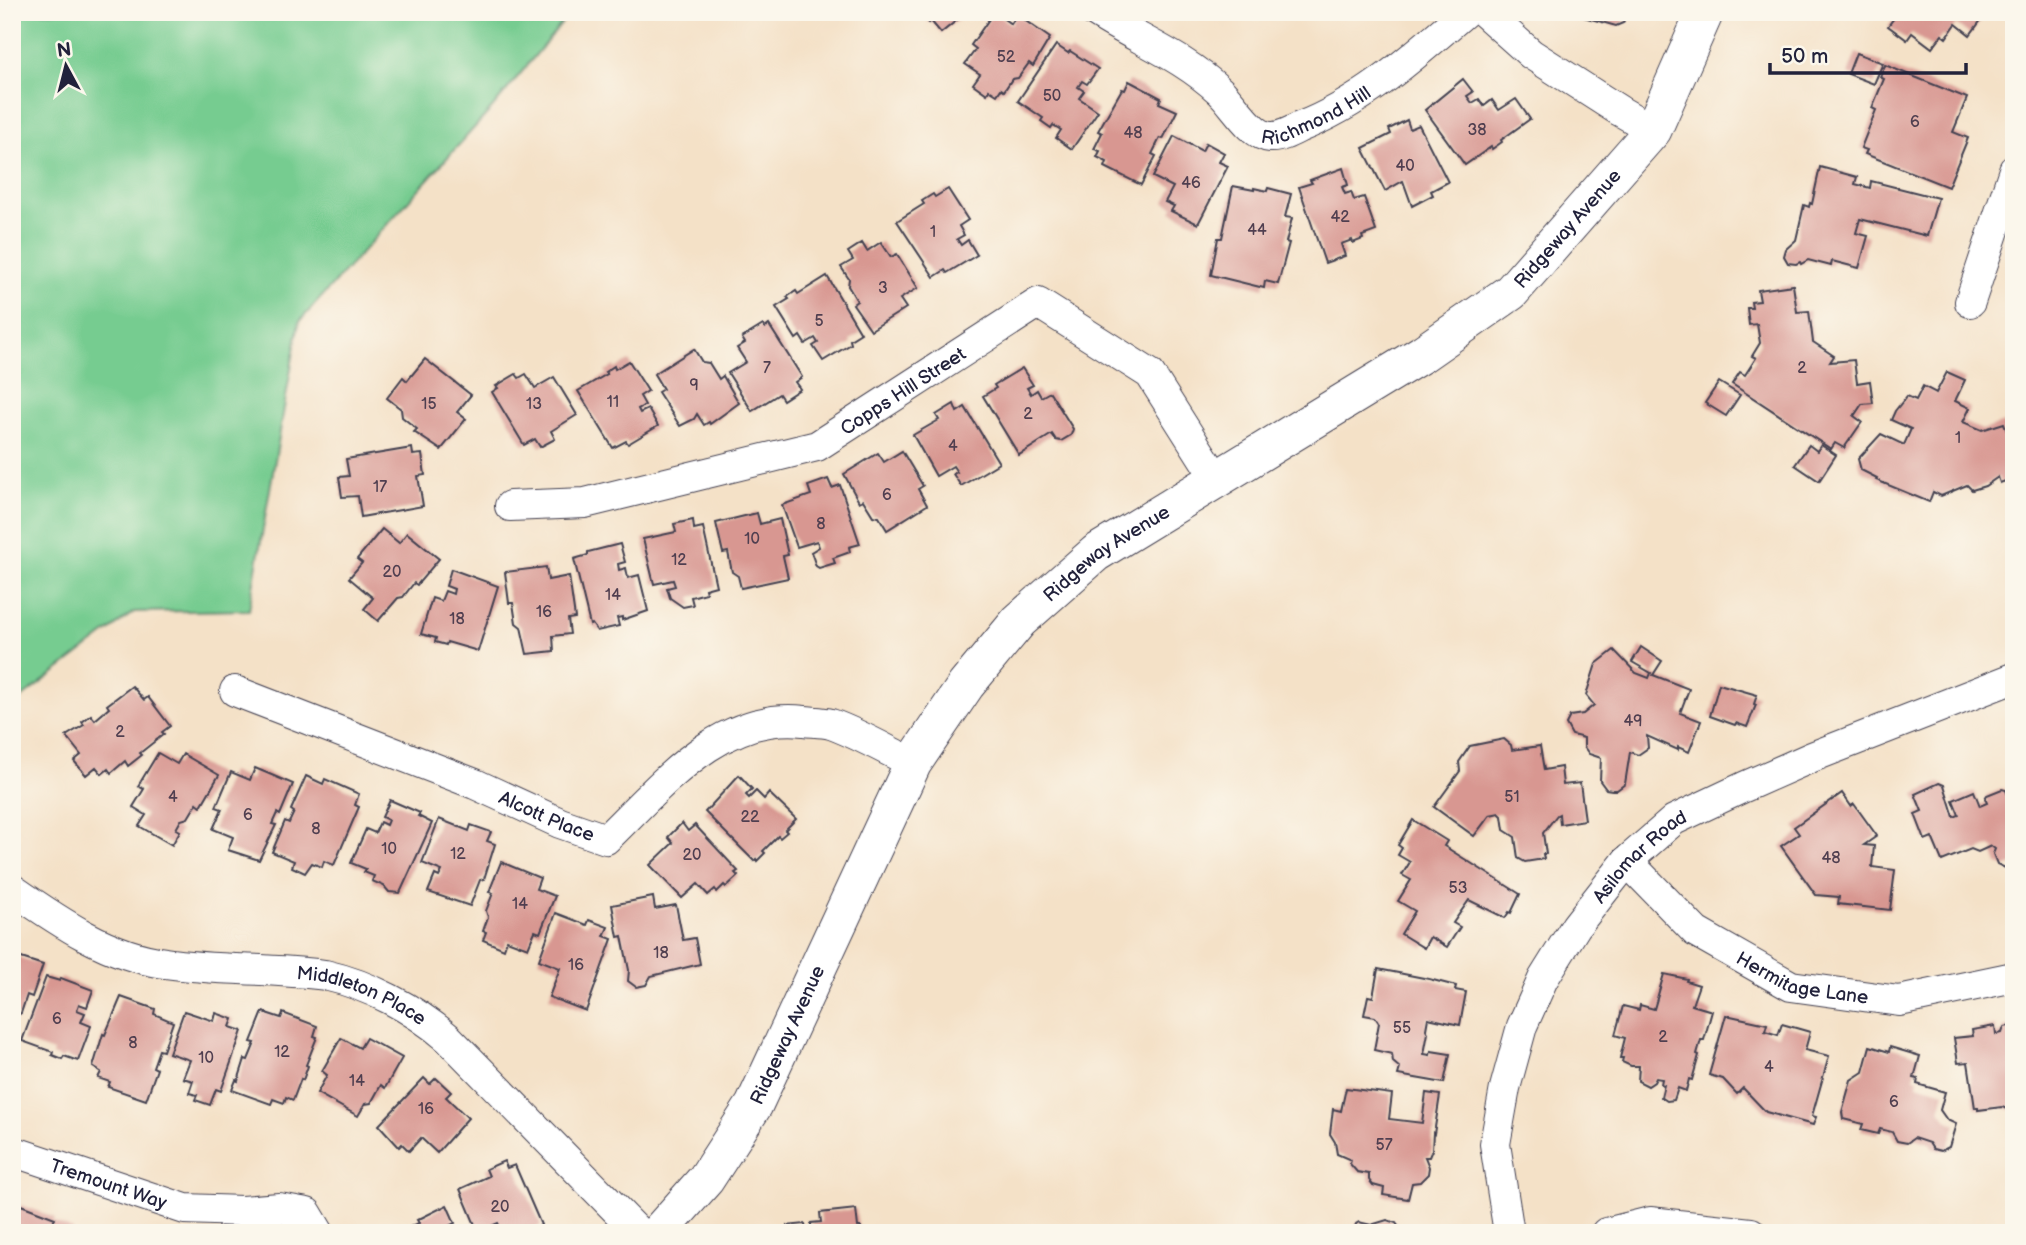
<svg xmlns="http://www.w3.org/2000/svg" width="2026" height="1245" viewBox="0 0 2026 1245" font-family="'Balsamiq Sans',sans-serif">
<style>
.green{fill:#76cc90;stroke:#4c7766;stroke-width:2}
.building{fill:#d89791}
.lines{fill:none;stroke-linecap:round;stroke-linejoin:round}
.minor-casing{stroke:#423f50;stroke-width:32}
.tertiary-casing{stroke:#423f50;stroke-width:39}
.minor{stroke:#fff;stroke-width:30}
.tertiary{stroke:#fff;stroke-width:37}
.labels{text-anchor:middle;stroke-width:5;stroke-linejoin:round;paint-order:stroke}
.number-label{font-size:16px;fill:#503f50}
.street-label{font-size:19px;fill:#22223b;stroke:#fbf7ec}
</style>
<rect width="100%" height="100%" fill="#fbf7ec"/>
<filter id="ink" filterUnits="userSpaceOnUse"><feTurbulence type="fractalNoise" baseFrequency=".0143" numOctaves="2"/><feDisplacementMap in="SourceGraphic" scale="14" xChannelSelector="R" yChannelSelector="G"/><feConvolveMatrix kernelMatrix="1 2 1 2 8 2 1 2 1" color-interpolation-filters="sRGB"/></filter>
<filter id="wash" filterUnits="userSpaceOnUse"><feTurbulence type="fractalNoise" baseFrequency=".00686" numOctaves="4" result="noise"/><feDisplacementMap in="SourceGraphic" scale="28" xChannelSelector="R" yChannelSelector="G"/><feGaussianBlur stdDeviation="1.57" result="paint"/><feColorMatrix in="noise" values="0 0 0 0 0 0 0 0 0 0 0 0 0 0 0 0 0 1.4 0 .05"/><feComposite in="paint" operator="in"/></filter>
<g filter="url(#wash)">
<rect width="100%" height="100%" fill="#f4e1c7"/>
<polygon class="green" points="12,12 571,12 493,107 299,322 249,610 134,612 12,705"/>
<g id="blocks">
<g class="building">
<polygon points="924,12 967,12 941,33 931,21 929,23 922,14"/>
<polygon points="994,12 1011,24 1017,15 1050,38 1033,66 1029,63 1018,78 1012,79 1004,91 1001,89 997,95 989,90 987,94 973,84 980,74 965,64 976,49 971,45"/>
<polygon points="1579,12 1627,12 1623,23 1616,26 1584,17 1585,15"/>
<polygon points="1888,12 1987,12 1970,35 1956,24 1946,38 1942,35 1932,48 1912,33 1907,40 1888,26 1894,18"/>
<polygon points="1056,45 1068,53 1070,51 1098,69 1087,84 1082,81 1078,87 1084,91 1079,98 1098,111 1072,149 1056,138 1061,130 1053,125 1051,128 1041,121 1043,118 1018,101"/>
<polygon points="1856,53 1883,63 1874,84 1848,74"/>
<polygon points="1885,65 1967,98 1953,132 1968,138 1948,187 1865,154 1867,150 1861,148 1876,110 1872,108 1884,79 1880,77"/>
<polygon points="1463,79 1473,92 1467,96 1472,103 1479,99 1484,106 1492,100 1499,110 1516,99 1530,119 1501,140 1502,142 1492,149 1491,147 1465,165 1425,110"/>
<polygon points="1129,81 1161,98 1159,103 1177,111 1163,139 1160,138 1152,154 1156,156 1141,185 1105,167 1107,162 1097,157 1100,151 1094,149 1102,133 1098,131 1122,89 1125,90"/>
<polygon points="1407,120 1410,129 1419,125 1448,182 1431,191 1433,195 1412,206 1403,181 1385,191 1363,148 1391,134 1389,129"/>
<polygon points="1174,136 1202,151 1206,143 1224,153 1219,162 1228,166 1198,224 1171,211 1174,206 1165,202 1173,187 1153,177"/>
<polygon points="1820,167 1857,177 1855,184 1870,188 1871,181 1938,198 1927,236 1860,219 1856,233 1868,236 1859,268 1832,261 1831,266 1808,260 1801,264 1800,262 1796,264 1788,263 1784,256 1786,249 1796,240 1804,205 1809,207 1810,203 1812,204"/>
<polygon points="1343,168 1348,185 1342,187 1345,194 1351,192 1354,200 1364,197 1376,231 1362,236 1363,239 1353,243 1352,240 1341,244 1345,256 1325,263 1299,187 1312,183 1310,180"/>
<polygon points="1233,186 1254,190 1254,188 1267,191 1268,188 1291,194 1285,217 1292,218 1286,242 1289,243 1278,284 1265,281 1264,288 1211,275 1218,238 1222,238"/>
<polygon points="948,189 968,220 959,226 964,235 957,239 961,245 968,240 977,255 947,273 945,270 934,277 897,221 924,204 922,201 933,194 935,197"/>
<polygon points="881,242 891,257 897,254 918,288 900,299 906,308 871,330 853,304 857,301 848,286 849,279 841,267 853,260 848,252 862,243 867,251"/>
<polygon points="827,276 861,333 850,340 851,344 823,361 813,346 818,343 815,338 805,344 800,336 796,339 776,307 789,299 787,297 796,291 798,294"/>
<polygon points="1793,285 1797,312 1809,311 1813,342 1834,356 1830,362 1854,360 1857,383 1870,381 1873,403 1862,404 1854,416 1862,422 1844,448 1835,443 1831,449 1732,384 1740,372 1745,375 1756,358 1752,356 1760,343 1757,324 1749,325 1747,308 1752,308 1751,302 1760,301 1758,290"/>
<polygon points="763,325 765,328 769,325 802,377 795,382 800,389 783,400 779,394 752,411 728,373 746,362 737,348 745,343 742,338"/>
<polygon points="694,349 702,362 709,363 719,379 723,376 739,403 710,424 709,422 704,425 697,414 694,419 680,426 658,392 663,389 654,374"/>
<polygon points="425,359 471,395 457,412 466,419 441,450 414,432 417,429 402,417 401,409 387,398 403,377 407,381"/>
<polygon points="629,361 648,391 640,396 645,405 638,409 640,413 648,409 658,426 628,444 626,441 613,448 578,391 607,374 605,372 614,366 615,369"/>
<polygon points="1022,368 1033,385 1027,388 1031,394 1037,390 1041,397 1050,392 1073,429 1071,435 1061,441 1056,440 1052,434 1019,455 983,396 996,388 994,385"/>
<polygon points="1947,372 1965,380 1955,401 1970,408 1963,422 1982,430 2004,423 2014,451 2014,478 2000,483 1998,477 1985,486 1972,490 1967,485 1941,496 1933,492 1929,502 1876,480 1877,478 1861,470 1858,459 1881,434 1904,445 1911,429 1891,420 1895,411 1907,396 1916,400 1923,386 1936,393"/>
<polygon points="516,374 519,378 526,374 535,388 554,377 577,415 551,431 555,439 540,447 535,439 524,445 492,392 498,388 496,386"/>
<polygon points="1719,382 1740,395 1726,416 1705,403"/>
<polygon points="954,404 957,412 965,407 999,463 961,486 953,474 957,472 953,466 936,476 913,435 939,420 936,415"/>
<polygon points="1809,445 1817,451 1821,445 1836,455 1819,481 1795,465"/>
<polygon points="412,448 413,455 422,454 425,475 418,476 423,506 361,517 358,496 342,497 339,477 349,476 346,459"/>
<polygon points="902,451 923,486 918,489 927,505 887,530 879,517 873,516 863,500 859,502 844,474 878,453 884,462"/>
<polygon points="828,479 832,488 840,485 860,544 849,547 850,552 833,558 835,563 819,568 816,566 811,552 819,547 817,541 797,547 782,505 811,495 808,486"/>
<polygon points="757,513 760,524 780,519 788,555 783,556 788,578 741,588 738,576 732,572 728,552 723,553 716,523"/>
<polygon points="693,520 694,529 703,527 716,586 705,589 706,593 691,597 693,605 683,607 670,598 667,588 675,586 673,580 654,584 643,539 676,532 674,524"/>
<polygon points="382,529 399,543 407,533 439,559 417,585 414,583 403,597 398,598 378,621 364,609 373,598 349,578 362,563 357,559"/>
<polygon points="620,544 625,562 618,564 619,570 626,568 628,578 639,575 648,611 622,620 622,617 617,618 619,626 597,631 592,624 590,625 574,559 588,555 588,552"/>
<polygon points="546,567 548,580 569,576 575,618 568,619 570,634 553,636 554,651 527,654 521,627 516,623 513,603 509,603 505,572"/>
<polygon points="451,569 498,586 478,651 447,642 446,645 435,642 436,638 421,634 432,598 441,601 445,591 453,594 454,589 446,586"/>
<polygon points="1641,647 1662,661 1653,675 1689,689 1680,713 1701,721 1689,752 1678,747 1678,750 1647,736 1648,748 1638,755 1630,752 1625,784 1617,790 1612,790 1606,789 1600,781 1601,758 1589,754 1584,747 1584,738 1572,735 1566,724 1570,716 1583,714 1594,705 1586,695 1596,664 1614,650 1636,673 1649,678 1651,673 1632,662"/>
<polygon points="1719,684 1757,695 1754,704 1756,705 1747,727 1736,723 1735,725 1710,716"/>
<polygon points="132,686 144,700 148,697 170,726 162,732 164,734 140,753 142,755 128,766 125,761 111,773 108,769 102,774 96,767 86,775 74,761 81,755 66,736 84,725 82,722 91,715 95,720 109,708 107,705"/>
<polygon points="1504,739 1511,745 1512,750 1540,746 1544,770 1561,767 1563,785 1580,783 1585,820 1560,824 1559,814 1557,815 1543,833 1546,854 1543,854 1544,859 1525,862 1518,858 1515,837 1504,830 1502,816 1499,813 1490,815 1474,836 1434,807 1460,771 1459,762 1470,746"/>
<polygon points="158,753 177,764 183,754 219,775 201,806 197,803 188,818 181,820 176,829 180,831 172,845 139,826 146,815 133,807 144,789 138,786"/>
<polygon points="255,768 293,784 280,815 277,813 272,824 276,825 259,860 228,850 233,837 213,829 222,809 216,807 231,772 250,780"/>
<polygon points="739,775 752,789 746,795 749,798 756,791 764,799 769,793 796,819 785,830 787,832 780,838 778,836 763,851 765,853 757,861 756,859 754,861 705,812"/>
<polygon points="306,776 323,784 325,779 359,794 355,805 359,807 334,865 324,861 322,867 312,863 305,873 292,867 294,861 272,852 285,821 289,823 294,812 291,810"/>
<polygon points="1939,783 1944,785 1954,817 1959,815 1953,800 1974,791 1980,806 1987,803 1985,798 1987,795 2002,789 2006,790 2014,809 2014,864 2005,868 1997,864 1993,854 1995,849 1991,846 1978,852 1971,849 1942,861 1932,837 1925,840 1915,814 1922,811 1915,794"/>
<polygon points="1842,793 1851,806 1854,804 1877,836 1864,845 1874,846 1872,867 1895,870 1890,910 1838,904 1839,897 1816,895 1781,846 1799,834 1794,827"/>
<polygon points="390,800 420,813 418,816 432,823 400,893 389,892 384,886 372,881 374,876 364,872 366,869 351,863 366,829 375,833 380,822 386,825 388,820 382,817"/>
<polygon points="439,819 469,831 471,825 491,832 487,841 495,844 484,879 480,880 470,906 428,892 435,875 439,877 442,871 422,863"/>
<polygon points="1413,820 1447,841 1444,846 1520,894 1511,913 1509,912 1505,918 1469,900 1453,923 1460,927 1447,947 1430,937 1424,948 1401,934 1415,911 1398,901 1411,880 1402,875 1410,862 1398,855 1402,848 1398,845"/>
<polygon points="682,823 688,831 695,825 738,871 735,873 738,876 726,887 724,885 717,892 715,889 708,895 698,884 682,898 650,865 673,843 668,837"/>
<polygon points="501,862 540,878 536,889 555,896 540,933 535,931 528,948 507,940 504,949 483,940 486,932 483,931 488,917 486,911 493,893 489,892"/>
<polygon points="653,897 655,909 676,905 683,940 695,938 700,964 651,976 646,985 636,987 628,981 629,970 622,936 618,937 612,905"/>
<polygon points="556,913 587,925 589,920 608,927 604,936 612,939 586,1011 549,997 560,968 539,960"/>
<polygon points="12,955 43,965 32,997 27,995 21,1013 15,1017 13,1023"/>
<polygon points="1378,969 1429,979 1456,986 1455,990 1466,992 1460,1025 1428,1018 1426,1029 1428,1033 1424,1054 1430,1055 1431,1051 1450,1054 1444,1083 1398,1075 1400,1068 1393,1062 1392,1054 1374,1050 1379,1023 1375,1017 1364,1015 1368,996 1373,997"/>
<polygon points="1664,974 1687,979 1686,981 1699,985 1692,1005 1712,1011 1704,1040 1701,1040 1697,1054 1699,1055 1692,1080 1689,1079 1686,1091 1678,1088 1674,1100 1667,1101 1661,1097 1664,1085 1661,1084 1662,1079 1656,1078 1654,1082 1648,1086 1638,1081 1639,1066 1631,1066 1622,1062 1623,1058 1620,1058 1625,1038 1615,1035 1623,1006 1639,1010 1640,1005 1654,1009"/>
<polygon points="46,977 60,981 61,978 93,990 87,1007 79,1004 77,1010 85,1013 81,1022 91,1026 78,1061 64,1056 62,1059 52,1055 53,1052 22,1041"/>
<polygon points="121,997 155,1009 154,1014 173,1022 163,1051 159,1050 153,1067 157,1069 146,1100 108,1087 110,1082 98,1078 101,1072 93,1067 103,1034 105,1035"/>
<polygon points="184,1011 214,1021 216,1013 233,1019 230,1027 242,1031 221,1091 216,1089 210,1105 195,1100 197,1095 189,1093 193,1081 183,1078 190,1060 169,1053"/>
<polygon points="263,1012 281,1018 283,1013 317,1026 314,1036 317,1037 306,1065 308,1066 303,1080 301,1079 293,1100 286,1097 284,1103 273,1099 271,1104 232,1090 236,1080 238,1081 245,1059 248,1060 255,1043 251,1042"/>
<polygon points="1726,1015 1767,1024 1765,1031 1778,1035 1782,1024 1810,1032 1805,1050 1829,1056 1812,1116 1816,1117 1813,1125 1766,1112 1743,1088 1737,1094 1723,1079 1709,1075"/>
<polygon points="2014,1025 2014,1111 2002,1107 1978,1110 1978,1108 1975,1108 1968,1062 1958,1063 1954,1038 1973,1036 1972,1030 1995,1026 1996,1034 2002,1033 2004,1027"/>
<polygon points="341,1038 360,1048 366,1038 402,1058 385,1088 381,1085 371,1103 365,1104 358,1116 317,1093 327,1075 322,1071"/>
<polygon points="1870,1046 1889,1052 1890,1047 1920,1056 1914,1078 1918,1079 1917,1084 1945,1092 1940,1110 1947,1120 1956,1124 1949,1147 1941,1151 1933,1149 1929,1143 1914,1138 1907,1143 1897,1141 1892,1132 1880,1129 1878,1134 1861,1130 1863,1124 1843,1119 1842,1112 1851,1080 1863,1072"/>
<polygon points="424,1078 430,1084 436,1078 451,1092 446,1097 468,1118 437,1153 421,1138 409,1151 402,1144 399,1147 379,1125"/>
<polygon points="1346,1088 1392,1094 1389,1119 1422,1123 1426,1093 1440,1095 1434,1134 1433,1133 1432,1150 1429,1157 1425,1157 1429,1167 1428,1174 1420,1182 1412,1183 1408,1199 1383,1195 1384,1188 1373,1185 1369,1180 1369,1174 1357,1172 1350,1164 1351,1160 1337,1154 1335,1142 1330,1134 1333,1109 1341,1111"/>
<polygon points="504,1161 507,1168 515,1165 541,1225 530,1233 503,1233 498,1223 478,1232 460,1189 489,1176 486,1169"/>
<polygon points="21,1205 55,1218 53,1222 73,1230 72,1233 12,1233 12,1222"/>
<polygon points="447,1205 455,1223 449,1226 451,1230 458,1227 461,1233 407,1233 405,1229 419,1223 417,1220"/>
<polygon points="856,1209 858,1227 861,1227 862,1233 811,1233 811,1223 821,1222 820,1213"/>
<polygon points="1387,1220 1396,1223 1403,1233 1353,1233 1356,1224 1359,1222 1371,1225"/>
<polygon points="805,1224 806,1233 787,1233 787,1226"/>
</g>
</g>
</g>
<g filter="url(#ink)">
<use href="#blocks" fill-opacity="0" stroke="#423f50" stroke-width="2"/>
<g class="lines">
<g class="minor-casing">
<g id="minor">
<path id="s1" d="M1095 12C1138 40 1181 55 1220 91 1233 103 1252 136 1270 137 1280 138 1292 131 1300 127 1364 102 1414 56 1465 12"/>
<polyline points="1484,12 1531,54 1620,111 1653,130"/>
<polyline points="1970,302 2014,170"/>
<path id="s2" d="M510 506 585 503 817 446 1038 303 1150 374 1216 478"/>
<path id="s3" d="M235 691 475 784 560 823 606 839C661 786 720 711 804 721 813 722 823 722 831 724 859 734 886 750 913 763"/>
<path id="s4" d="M1627 861 1696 932 1791 986 1899 1001 2014 977"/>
<path id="s5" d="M12 889C58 921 108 956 165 963 217 971 272 968 325 975 369 985 413 1008 448 1038L639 1233"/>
<path id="s6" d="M12 1151 185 1209 242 1211 279 1208 307 1213 319 1233"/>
<path id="s7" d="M1509 1233 1495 1144 1505 1088 1522 1026 1543 979 1576 926 1627 861 1674 820 1744 787 1812 757 2014 678"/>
<polyline points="1606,1233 1650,1222 1751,1233"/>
</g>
</g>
<g class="tertiary-casing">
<g id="tertiary">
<path id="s8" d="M658 1233 706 1179 754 1105 913 763 966 685 1019 621 1096 553 1422 354 1511 292 1653 130 1705 12"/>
</g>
</g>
<use href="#minor" class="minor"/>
<use href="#tertiary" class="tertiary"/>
</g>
</g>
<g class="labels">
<g class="number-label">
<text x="1006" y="62">52</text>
<text x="1052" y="101">50</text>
<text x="1915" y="127">6</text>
<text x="1477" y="135">38</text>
<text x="1133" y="138">48</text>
<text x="1405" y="171">40</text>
<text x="1191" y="188">46</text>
<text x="1340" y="222">42</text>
<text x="1257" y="235">44</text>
<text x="933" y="237">1</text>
<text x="883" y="293">3</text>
<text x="819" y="326">5</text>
<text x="767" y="373">7</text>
<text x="1802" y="373">2</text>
<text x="694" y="390">9</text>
<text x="613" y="407">11</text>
<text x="429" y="409">15</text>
<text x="534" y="409">13</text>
<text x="1028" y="419">2</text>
<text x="1958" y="443">1</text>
<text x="953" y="451">4</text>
<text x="380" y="492">17</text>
<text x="887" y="500">6</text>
<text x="821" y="529">8</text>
<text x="752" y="544">10</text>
<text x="679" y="565">12</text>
<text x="392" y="577">20</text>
<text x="613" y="600">14</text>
<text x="544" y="617">16</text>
<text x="457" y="624">18</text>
<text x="1633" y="726">49</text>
<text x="120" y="737">2</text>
<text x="173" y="802">4</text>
<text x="1512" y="802">51</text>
<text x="248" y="820">6</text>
<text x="750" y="822">22</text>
<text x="316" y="834">8</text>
<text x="389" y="854">10</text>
<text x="458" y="859">12</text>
<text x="692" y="860">20</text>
<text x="1831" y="863">48</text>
<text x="1458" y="893">53</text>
<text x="520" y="909">14</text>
<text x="661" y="958">18</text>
<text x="576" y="970">16</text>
<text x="57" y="1024">6</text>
<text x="1402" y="1033">55</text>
<text x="1663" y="1042">2</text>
<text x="133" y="1048">8</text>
<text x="282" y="1057">12</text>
<text x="206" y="1063">10</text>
<text x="1769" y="1072">4</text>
<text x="357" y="1086">14</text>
<text x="1894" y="1107">6</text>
<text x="426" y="1114">16</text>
<text x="1384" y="1150">57</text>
<text x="500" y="1212">20</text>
</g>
<g class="street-label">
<text dy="7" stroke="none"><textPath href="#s1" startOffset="268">Richmond Hill</textPath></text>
<text dy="7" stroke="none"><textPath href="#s8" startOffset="1393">Ridgeway Avenue</textPath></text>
<text dy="7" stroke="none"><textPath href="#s2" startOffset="416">Copps Hill Street</textPath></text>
<text dy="7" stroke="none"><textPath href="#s8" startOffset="826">Ridgeway Avenue</textPath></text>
<text dy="7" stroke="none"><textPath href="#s3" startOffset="336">Alcott Place</textPath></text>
<text dy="7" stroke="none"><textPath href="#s7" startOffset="420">Asilomar Road</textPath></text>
<text dy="7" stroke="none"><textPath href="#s4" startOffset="217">Hermitage Lane</textPath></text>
<text dy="7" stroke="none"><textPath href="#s5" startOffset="373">Middleton Place</textPath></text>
<text dy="7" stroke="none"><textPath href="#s8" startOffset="238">Ridgeway Avenue</textPath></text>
<text dy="7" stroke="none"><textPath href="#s6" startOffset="102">Tremount Way</textPath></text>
</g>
</g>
<rect width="2026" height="1245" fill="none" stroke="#fbf7ec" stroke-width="42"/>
<g transform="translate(66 66) rotate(353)" stroke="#fbf7ec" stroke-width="5" paint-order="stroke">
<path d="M0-5L12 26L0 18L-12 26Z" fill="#22223b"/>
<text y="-10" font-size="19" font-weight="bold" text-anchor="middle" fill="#22223b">N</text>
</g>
<path d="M1770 63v10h196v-10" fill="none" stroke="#22223b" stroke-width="3.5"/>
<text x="1781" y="63" font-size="21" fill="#22223b" stroke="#fbf7ec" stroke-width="5" paint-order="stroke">50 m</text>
</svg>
